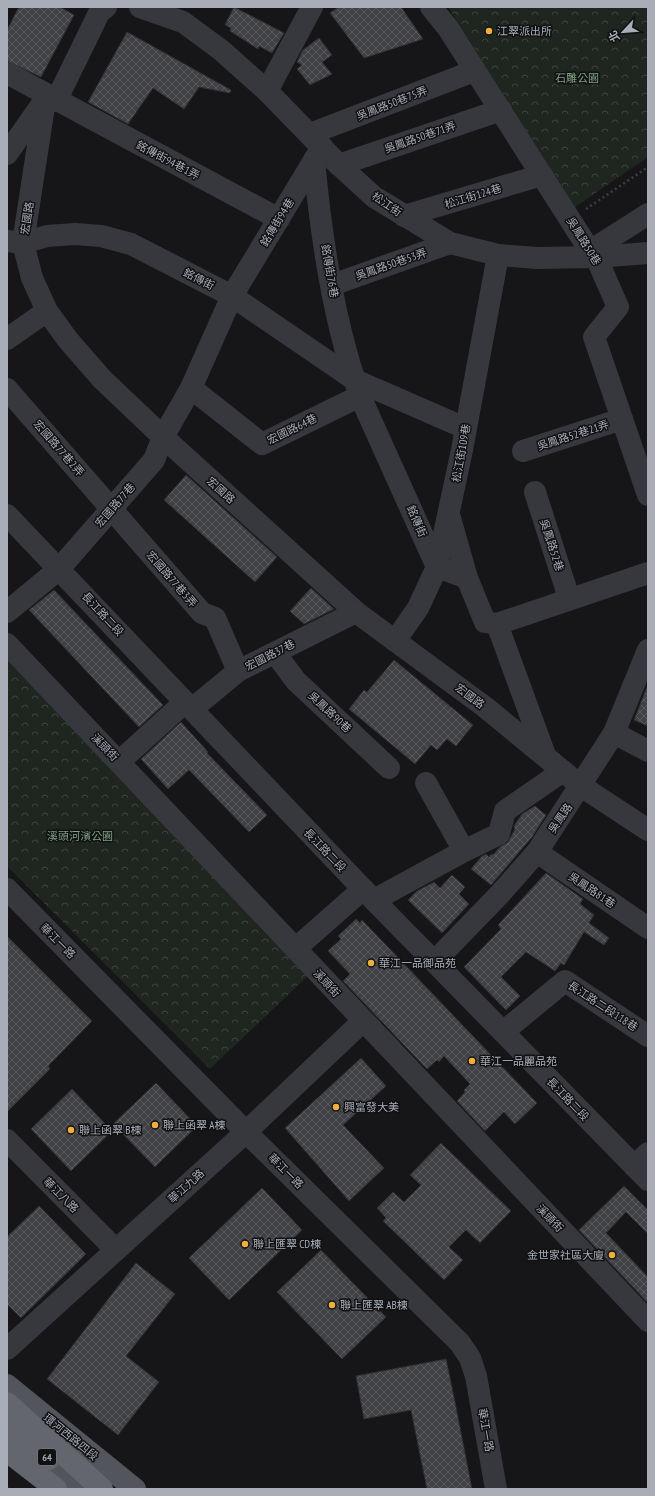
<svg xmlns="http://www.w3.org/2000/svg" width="655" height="1496" viewBox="0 0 655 1496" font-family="'PT Sans Narrow','Noto Sans TC',sans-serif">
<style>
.forest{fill:url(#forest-crowns)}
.building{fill:url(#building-cross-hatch);stroke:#303034}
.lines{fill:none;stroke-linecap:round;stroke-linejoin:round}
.path{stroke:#3d3f44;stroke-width:2.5;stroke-dasharray:2 3;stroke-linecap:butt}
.minor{stroke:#37383d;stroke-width:22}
.major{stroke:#53555c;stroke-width:22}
.highway{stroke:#63666e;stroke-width:22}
.poi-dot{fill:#f2b134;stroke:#111113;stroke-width:1.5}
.labels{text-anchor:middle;stroke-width:3;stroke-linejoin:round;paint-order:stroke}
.shield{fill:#111113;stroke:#7b7e86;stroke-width:1}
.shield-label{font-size:10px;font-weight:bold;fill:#a8adb8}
.poi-label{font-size:11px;fill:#a8adb8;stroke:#111113;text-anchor:start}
.park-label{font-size:11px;fill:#7fa381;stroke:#111113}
.street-label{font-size:11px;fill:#a8adb8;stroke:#111113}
</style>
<defs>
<pattern id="forest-crowns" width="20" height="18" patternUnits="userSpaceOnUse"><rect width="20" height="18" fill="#1e261f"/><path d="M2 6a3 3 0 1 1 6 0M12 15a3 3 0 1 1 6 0" fill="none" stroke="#3c433d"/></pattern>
<pattern id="building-cross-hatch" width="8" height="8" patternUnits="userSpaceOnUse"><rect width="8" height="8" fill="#404145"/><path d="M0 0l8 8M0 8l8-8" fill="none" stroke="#595a5e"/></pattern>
</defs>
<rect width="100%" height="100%" fill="#161618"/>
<g class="forest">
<polygon points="448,7 648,7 648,157 575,207"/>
<polygon points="7,654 310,974 210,1069 7,866"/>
</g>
<g class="building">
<polygon points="19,7 60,7 74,15 41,77 7,61 7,30"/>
<polygon points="234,7 284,33 272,53 259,46 258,49 230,31 231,28 225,25"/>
<polygon points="339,7 401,7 423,39 364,58 330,13"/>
<polygon points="127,32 231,90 230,93 199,87 184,109 153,88 128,124 88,102"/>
<polygon points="319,38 332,55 322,62 332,74 310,85 297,69 302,65 297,62 303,50"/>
<polygon points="186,475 277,557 255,582 164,500"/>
<polygon points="311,588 334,609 304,624 290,611"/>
<polygon points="54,590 163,705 139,727 29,610"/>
<polygon points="394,660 473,725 456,746 447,739 437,750 431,745 415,764 349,709 364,690 367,692"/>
<polygon points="647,687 648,687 648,726 634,720"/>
<polygon points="181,722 208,752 207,753 267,815 249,832 189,770 168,789 141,759"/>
<polygon points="535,806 546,815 532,837 491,885 471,869 482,856 486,854 489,857 491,854 493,855 500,847 508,842 515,829 514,826 522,814"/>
<polygon points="546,873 583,899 580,904 594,915 589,923 609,938 604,945 584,932 564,965 561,963 555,971 526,952 501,977 520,996 506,1010 464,967 501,929 498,925"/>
<polygon points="452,875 465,887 459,894 469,904 442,933 408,900 417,891 434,882 440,888"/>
<polygon points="356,919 360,923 362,920 537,1103 515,1124 504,1112 485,1131 457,1101 465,1092 464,1090 470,1084 444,1056 439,1062 437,1060 427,1069 343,981 350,974 328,951 341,939 338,936"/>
<polygon points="7,936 92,1021 48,1066 50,1069 7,1112"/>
<polygon points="361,1058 386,1086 343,1125 384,1168 349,1201 285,1128"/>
<polygon points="156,1083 197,1126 155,1167 113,1124"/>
<polygon points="72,1089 112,1131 71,1171 31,1129"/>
<polygon points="441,1143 511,1211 480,1243 466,1230 449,1247 463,1260 444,1280 383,1221 386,1218 377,1208 393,1192 404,1202 421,1185 410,1175"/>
<polygon points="624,1186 648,1210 648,1234 626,1212 606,1233 648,1277 648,1303 579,1230"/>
<polygon points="262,1188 302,1230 229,1300 189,1258"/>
<polygon points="39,1206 86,1254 21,1318 7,1304 7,1237"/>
<polygon points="321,1250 386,1317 342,1359 277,1292"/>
<polygon points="136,1263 175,1294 126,1356 159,1382 118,1435 47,1379"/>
<polygon points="446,1359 455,1402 472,1489 427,1489 411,1410 364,1419 356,1376"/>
</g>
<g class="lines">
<g class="path">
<polyline points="586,209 648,167"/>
<polyline points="7,1488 8,1489"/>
</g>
<g class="minor">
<polyline points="140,7 183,22 221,50 267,91 339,165 374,197 450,243 498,255 537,258 596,257 648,253"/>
<polyline points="431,7 448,28 590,251 596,257 618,307 594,337 648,495"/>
<polyline points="7,73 279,219"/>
<polyline points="267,91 312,7"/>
<polyline points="45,100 23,243 32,278 47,311 68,340 102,379 163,437 356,612 485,707 581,786 648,830"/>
<polyline points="45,100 56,101 99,13 106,7"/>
<polyline points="310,134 474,71"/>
<polyline points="7,154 42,104"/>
<path d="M314 160C321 236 334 324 360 396L437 567 467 578"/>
<polyline points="339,165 501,110"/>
<polyline points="404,216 542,175"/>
<polyline points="7,241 23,243 47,236 75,234 101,236 131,244 232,296 355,380 465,428"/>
<polyline points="590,251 648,214"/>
<polyline points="332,285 450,243"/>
<polyline points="7,339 47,311"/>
<polyline points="191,388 262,444 360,396"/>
<polyline points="7,389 202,613 215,618 238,671"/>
<polyline points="523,451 622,419"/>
<polyline points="535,492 569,598"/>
<polyline points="7,515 363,889 648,1180"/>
<polyline points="450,518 467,578 485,622 497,624 545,755"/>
<polyline points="7,612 59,569 154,460 163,437 191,388 232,296 322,147"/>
<polyline points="497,624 648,573"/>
<polyline points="395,641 418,608 437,567 462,450 498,255"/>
<polyline points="7,644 648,1321"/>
<polyline points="275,653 296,681 389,768"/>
<polyline points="192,709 238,671 356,612"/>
<polyline points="614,733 648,751"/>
<polyline points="119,762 185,702"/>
<polyline points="426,783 464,851"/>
<polyline points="537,852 648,928"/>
<polyline points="7,889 246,1132 460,1343 470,1358 476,1376 496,1489"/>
<polyline points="374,900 464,851 499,834 505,811 563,771"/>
<polyline points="295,949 363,889"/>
<polyline points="435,961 499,895 537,852 614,733 648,650"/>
<polyline points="503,1032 565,981 648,1036"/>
<polyline points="7,1140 116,1250"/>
<polyline points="634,1166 648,1153"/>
<polyline points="7,1349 246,1132 363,1021"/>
</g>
<g class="major">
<polyline points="7,1385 135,1489"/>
<polyline points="30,1450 78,1489"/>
</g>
<g class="highway">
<polyline points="7,1403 102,1489"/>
<polyline points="7,1426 49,1459"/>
<polyline points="7,1451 56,1489"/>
</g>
</g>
<g class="poi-dot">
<circle cx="489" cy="31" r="4"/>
<circle cx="371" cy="963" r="4"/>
<circle cx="472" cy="1061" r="4"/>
<circle cx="336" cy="1107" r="4"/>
<circle cx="155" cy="1125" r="4"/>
<circle cx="71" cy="1130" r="4"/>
<circle cx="245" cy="1244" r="4"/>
<circle cx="612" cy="1255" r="4"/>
<circle cx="332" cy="1305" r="4"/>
</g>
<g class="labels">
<rect class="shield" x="38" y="1449" width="18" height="16" rx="3"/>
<g class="shield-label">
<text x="47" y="1461">64</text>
</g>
<g class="poi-label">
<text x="497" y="35">江翠派出所</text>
<text x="379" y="967">華江一品御品苑</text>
<text x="480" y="1065">華江一品麗品苑</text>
<text x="344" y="1111">興富發大美</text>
<text x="163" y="1129">聯上函翠 A棟</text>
<text x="79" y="1134">聯上函翠 B棟</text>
<text x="253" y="1248">聯上匯翠 CD棟</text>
<text x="604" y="1259" text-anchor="end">金世家社區大廈</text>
<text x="340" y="1309">聯上匯翠 AB棟</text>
</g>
<g class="park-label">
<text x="577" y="82">石雕公園</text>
<text x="80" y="840">溪頭河濱公園</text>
</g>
<g class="street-label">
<text transform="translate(392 103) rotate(-21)" y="4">吳鳳路50巷75弄</text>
<text transform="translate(420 137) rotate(-19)" y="4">吳鳳路50巷71弄</text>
<text transform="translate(168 160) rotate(28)" y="4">銘傳街94巷1弄</text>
<text transform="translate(473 196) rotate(-17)" y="4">松江街124巷</text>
<text transform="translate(387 204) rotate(34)" y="4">松江街</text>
<text transform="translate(27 218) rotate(-81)" y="4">宏國路</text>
<text transform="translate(277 222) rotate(-59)" y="4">銘傳街94巷</text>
<text transform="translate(584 241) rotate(58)" y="4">吳鳳路50巷</text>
<text transform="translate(391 264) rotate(-19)" y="4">吳鳳路50巷53弄</text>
<text transform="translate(330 271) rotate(80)" y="4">銘傳街76巷</text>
<text transform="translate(199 279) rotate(27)" y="4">銘傳街</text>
<text transform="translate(292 429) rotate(-26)" y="4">宏國路64巷</text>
<text transform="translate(573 435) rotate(-18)" y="4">吳鳳路52巷21弄</text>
<text transform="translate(59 448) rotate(49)" y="4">宏國路77巷2弄</text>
<text transform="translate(461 453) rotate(-80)" y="4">松江街109巷</text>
<text transform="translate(221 490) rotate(42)" y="4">宏國路</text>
<text transform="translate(115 505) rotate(-49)" y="4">宏國路77巷</text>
<text transform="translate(417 521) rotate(66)" y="4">銘傳街</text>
<text transform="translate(552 545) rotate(72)" y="4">吳鳳路52巷</text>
<text transform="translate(172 579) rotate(49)" y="4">宏國路77巷3弄</text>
<text transform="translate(103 614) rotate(47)" y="4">長江路二段</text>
<text transform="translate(270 655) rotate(-27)" y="4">宏國路37巷</text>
<text transform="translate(470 696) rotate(37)" y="4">宏國路</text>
<text transform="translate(330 712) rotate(43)" y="4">吳鳳路90巷</text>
<text transform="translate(105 747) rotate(46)" y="4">溪頭街</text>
<text transform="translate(560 818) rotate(-56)" y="4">吳鳳路</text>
<text transform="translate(325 850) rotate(46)" y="4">長江路二段</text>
<text transform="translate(592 890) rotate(34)" y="4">吳鳳路81巷</text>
<text transform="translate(58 941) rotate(45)" y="4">華江一路</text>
<text transform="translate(327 983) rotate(47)" y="4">溪頭街</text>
<text transform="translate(603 1006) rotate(33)" y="4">長江路二段118巷</text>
<text transform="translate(568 1099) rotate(46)" y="4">長江路二段</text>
<text transform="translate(286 1171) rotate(45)" y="4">華江一路</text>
<text transform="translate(186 1186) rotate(-42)" y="4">華江九路</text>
<text transform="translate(61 1195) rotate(45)" y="4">華江八路</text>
<text transform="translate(550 1218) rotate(46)" y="4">溪頭街</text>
<text transform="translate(486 1430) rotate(80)" y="4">華江一路</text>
<text transform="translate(71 1437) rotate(39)" y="4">環河西路四段</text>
</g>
</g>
<rect width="655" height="1496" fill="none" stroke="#a8adb8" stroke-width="16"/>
<g transform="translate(623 32) rotate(244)" stroke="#111113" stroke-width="3" paint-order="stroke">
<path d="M0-3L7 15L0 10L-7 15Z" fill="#a8adb8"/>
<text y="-6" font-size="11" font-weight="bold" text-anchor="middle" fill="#a8adb8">北</text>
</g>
</svg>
